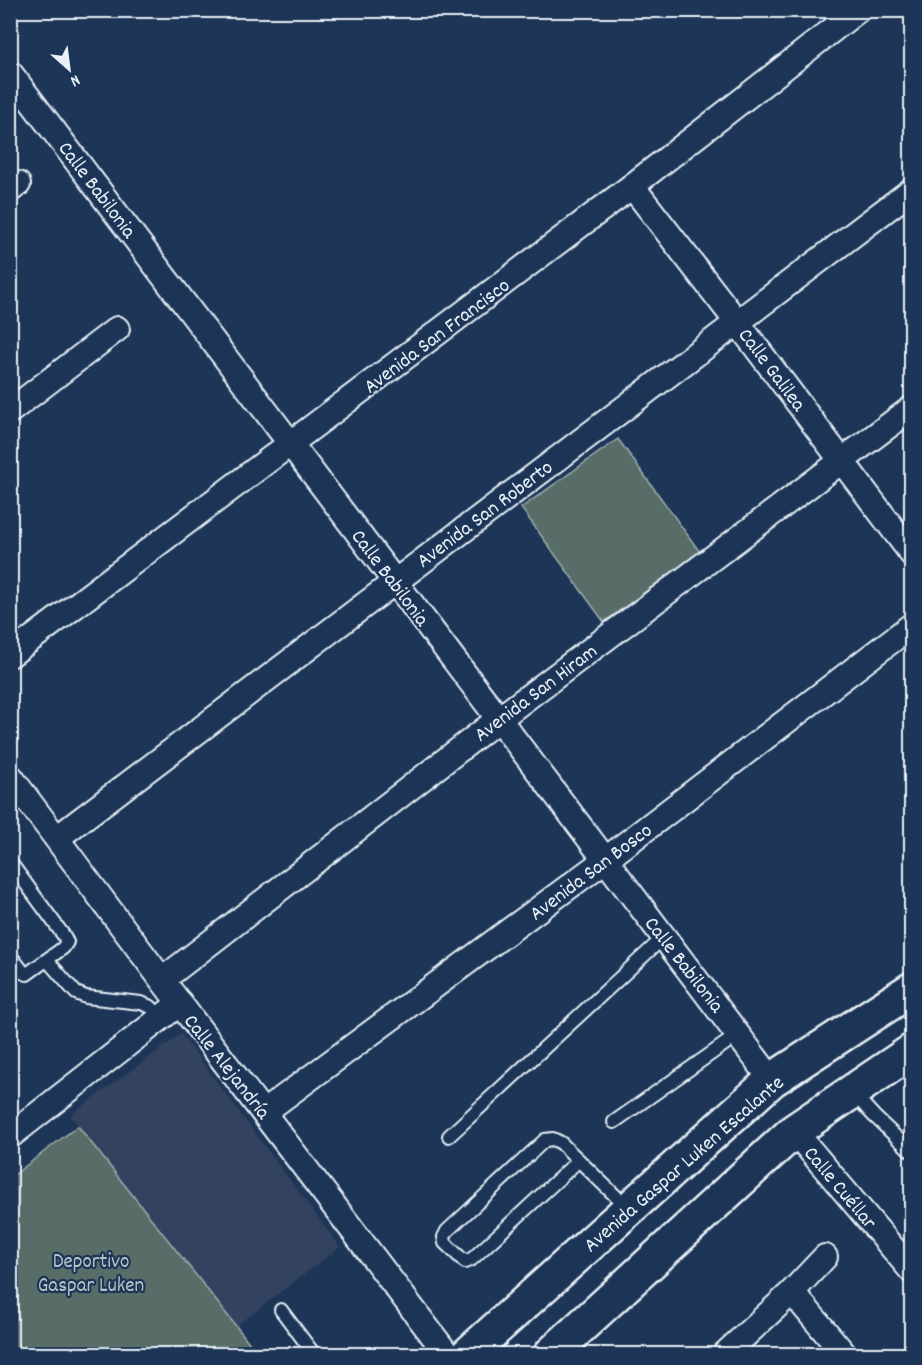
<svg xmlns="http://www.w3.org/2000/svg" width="922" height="1365" viewBox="0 0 922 1365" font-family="Dekko,sans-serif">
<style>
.built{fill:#33435e}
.green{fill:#586d68;stroke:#a0afb0;stroke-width:1.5}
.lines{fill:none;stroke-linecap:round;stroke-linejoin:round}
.lane-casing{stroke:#e8f1f8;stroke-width:16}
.street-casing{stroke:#e8f1f8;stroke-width:28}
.secondary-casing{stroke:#e8f1f8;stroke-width:38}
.lane{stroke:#1d3557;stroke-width:12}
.street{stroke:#1d3557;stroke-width:24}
.secondary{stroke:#1d3557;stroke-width:33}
.labels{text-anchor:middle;stroke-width:4.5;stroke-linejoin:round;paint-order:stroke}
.street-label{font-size:21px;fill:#e8f1f8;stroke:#1d3557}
.park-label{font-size:21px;fill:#b6c3c6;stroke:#1d3557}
</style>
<rect width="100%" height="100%" fill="#1d3557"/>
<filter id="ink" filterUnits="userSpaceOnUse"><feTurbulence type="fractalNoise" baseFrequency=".0167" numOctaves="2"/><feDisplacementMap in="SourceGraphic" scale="12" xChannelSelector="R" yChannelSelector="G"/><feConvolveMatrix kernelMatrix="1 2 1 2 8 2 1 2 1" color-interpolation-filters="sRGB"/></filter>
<g filter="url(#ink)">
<polygon class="built" points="181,1034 340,1247 236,1326 70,1115"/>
<g class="green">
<polygon points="618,439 700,552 604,622 521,508"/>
<polygon points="78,1126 236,1326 258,1354 11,1354 11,1177"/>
</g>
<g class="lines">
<g class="lane-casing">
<g id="lane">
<polyline points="10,862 64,936 67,942 63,948 27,974 24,973 10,955"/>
<polyline points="47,960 76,993 86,997 141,1003 151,1007 162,1018"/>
<polyline points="853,1093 874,1116 912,1152"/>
<polyline points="614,1122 739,1034"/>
<polyline points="449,1136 664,937"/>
<polyline points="579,1160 472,1259 465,1262 445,1243 444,1237 447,1231 545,1140 553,1139 561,1143 629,1209"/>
<polyline points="281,1310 314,1354"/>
</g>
</g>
<g class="street-casing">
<g id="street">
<polyline points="10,73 772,1080"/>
<polyline points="632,186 737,322 912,554"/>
<polyline points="10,190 18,184"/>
<polyline points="10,411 117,329"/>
<polyline points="10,655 632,186 858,10"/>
<polyline points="10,776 162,980 447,1354"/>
<polyline points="57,838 912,190"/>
<polyline points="162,980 500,718 912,408"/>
<polyline points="264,1112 605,860 912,625"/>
<polyline points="794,1131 912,1271"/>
<polyline points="10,1136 180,1003"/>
<polyline points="792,1292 844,1354"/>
<polyline points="725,1354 792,1292 825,1257"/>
</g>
</g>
<g class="secondary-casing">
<g id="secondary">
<polyline points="468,1354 772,1080 912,989"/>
<polyline points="551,1354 794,1131 912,1051"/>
</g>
</g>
<use href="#lane" class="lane"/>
<use href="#street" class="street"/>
<use href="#secondary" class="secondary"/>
</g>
</g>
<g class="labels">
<g class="street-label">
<text transform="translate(98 189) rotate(53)" y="7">Calle Babilonia</text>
<text transform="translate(436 335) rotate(-37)" y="7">Avenida San Francisco</text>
<text transform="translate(773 369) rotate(53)" y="7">Calle Galilea</text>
<text transform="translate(484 513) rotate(-37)" y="7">Avenida San Roberto</text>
<text transform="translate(391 577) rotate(53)" y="7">Calle Babilonia</text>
<text transform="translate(535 692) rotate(-37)" y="7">Avenida San Hiram</text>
<text transform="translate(590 871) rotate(-37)" y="7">Avenida San Bosco</text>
<text transform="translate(685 964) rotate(52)" y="7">Calle Babilonia</text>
<text transform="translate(228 1066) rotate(52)" y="7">Calle Alejandría</text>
<text transform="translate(683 1163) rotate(-41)" y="7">Avenida Gaspar Luken Escalante</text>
<text transform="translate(841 1187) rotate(50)" y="7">Calle Cuéllar</text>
</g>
<g class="park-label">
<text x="91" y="1267">Deportivo<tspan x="91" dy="24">Gaspar Luken</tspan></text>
</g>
</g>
<rect width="922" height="1365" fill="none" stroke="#1d3557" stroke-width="36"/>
<rect x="18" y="18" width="886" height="1329" fill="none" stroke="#e8f1f8" stroke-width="2" filter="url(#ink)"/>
<g transform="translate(69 69) rotate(152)" stroke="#1d3557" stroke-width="4.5" paint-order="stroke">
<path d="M0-4.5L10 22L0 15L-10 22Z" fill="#e8f1f8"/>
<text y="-9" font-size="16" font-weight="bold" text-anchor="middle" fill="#e8f1f8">N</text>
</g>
</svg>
